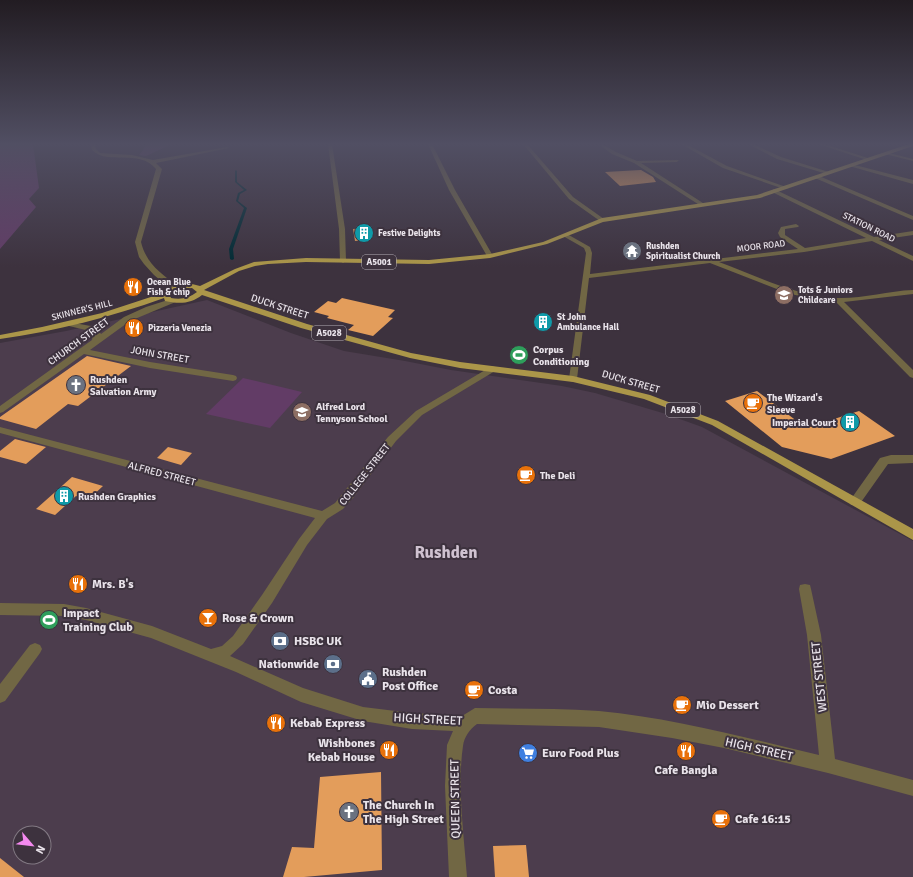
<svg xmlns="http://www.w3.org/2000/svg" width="913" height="877" viewBox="0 0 913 877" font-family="Signika,sans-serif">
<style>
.built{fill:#4c3d4d;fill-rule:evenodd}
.green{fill:#623c66}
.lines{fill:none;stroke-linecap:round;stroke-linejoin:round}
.stream{fill:#002b34;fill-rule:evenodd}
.building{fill:#e39d5b}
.minor{fill:#716744;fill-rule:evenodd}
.major{fill:#ab9649;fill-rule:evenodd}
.labels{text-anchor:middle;stroke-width:4;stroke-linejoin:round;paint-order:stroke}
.far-street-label{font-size:9px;fill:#e9e3ea;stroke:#3d323e}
.far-poi-label{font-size:9px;font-weight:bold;fill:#e9e3ea;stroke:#3d323e;text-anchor:start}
.shield{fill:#3d323e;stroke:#b5aeb6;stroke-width:1}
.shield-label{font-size:9px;font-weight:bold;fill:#e9e3ea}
.street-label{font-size:10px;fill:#e9e3ea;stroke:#3d323e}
.poi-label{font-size:10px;font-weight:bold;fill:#e9e3ea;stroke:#3d323e;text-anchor:start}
.near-poi-label{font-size:12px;font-weight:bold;fill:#e9e3ea;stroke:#3d323e;text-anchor:start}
.near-street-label{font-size:12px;fill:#e9e3ea;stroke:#3d323e}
.near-district-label{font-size:17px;font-weight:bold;fill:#cfc2d0;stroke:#3d323e}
</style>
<rect width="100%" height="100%" fill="#3d323e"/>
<path class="built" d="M207 300 291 333 344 351 405 361 451 370 562 386 595 393 666 414 702 427 913 541V877H0V343L66 331ZM20 833H44V857H20Z"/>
<g class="green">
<polygon points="0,144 33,144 39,188 29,199 36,207 0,249"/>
<polygon points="146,144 172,144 146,156 139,155 143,150"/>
<polygon points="243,378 302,392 270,428 206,414"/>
</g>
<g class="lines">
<polygon class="stream" points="236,170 237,171 237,182 247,190 240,194 238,201 247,208 233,249 234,259 232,260 230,259 229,249 244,208 236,201 238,193 244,190 235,182 235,171"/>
</g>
<g class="building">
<polygon points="641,170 653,177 656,182 620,186 605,172"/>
<polygon points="367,228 369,240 355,241 353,229"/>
<polygon points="342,298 395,310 388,317 393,318 373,336 348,330 354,325 327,318 329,316 314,312 328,301 336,303"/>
<polygon points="87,356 131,366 78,406 68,404 36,429 0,419 0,417"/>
<polygon points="757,391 806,428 859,411 895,436 831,459 782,447 725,401"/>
<polygon points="15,439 46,447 26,464 0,457 0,451"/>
<polygon points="168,447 192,453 181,465 157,458"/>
<polygon points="72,477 103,486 88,500 76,496 55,515 36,509"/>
<polygon points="381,772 382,870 304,877 283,877 292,847 314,848 320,777"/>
<polygon points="526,845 529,877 495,877 493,846"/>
<polygon points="0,858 24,877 0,877"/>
</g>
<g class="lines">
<g class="minor">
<path d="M91 144H95L96 149 100 153 132 155 153 160 227 147 229 148 156 163 162 169 141 242C146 263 161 274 178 286V290H172L154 275 144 264 139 257 135 242 156 169C139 148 108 166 92 150Z"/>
<polygon points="328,144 332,144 345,229 346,261 343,263 340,261 339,229"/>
<polygon points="428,144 432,144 455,190 493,256 492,257 487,256 449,190"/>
<polygon points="523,144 527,144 573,197 604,219 604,221 600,221 569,199"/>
<polygon points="602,144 616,152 637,161 679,160 677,162 641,163 706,205 701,206 634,163 612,154 601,146"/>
<polygon points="681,144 686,144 727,166 789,188 784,189 723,168"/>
<polygon points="748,144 753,144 781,157 832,173 827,174 777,159"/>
<polygon points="818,144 824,144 871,159 867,160"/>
<polygon points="885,152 913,159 913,161 885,154"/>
<polygon points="851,164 913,180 913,184 849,166"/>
<polygon points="815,176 819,176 913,216 913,220 815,178"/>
<path d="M774 189 874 237 913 231V235L879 240 913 256V261L872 241 804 252 719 262C757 276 795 296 836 298 862 299 887 291 913 290V294L844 302 913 370V378L910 377 836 302 821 301 787 293 710 263 589 278 577 379 573 382 570 381 569 379 586 253 584 248 563 236V234H567L590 247 592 253 590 274 798 249 780 237 778 233 781 227 796 224 799 226 798 227 785 229V235L805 248 866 238 772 192 771 191Z"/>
<polygon points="171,299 174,299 178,301 130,321 90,350 150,362 233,375 236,376 237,378 236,380 233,381 150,368 84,354 3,412 0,413 0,406 92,340 93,334 90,331 69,326 69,322 96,327 101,334 124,317 146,307"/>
<path d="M492 366 495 367 496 369 495 371 422 415 396 441 353 498 343 509 327 519 307 545 272 603 243 644 230 656 303 688 363 707 412 713 462 716 475 708C516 709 558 708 599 711 673 718 747 738 819 755L807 635 799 589 800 585 805 584 810 585 811 589 821 635 835 759 913 780V796L828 773 724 748 672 738 599 727 477 724C470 729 464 737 463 746 457 786 464 836 467 877H449L445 786 447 745 453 731 412 729 363 721 301 702 236 672 151 638 86 620 64 616 0 615V603L64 604 86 608 152 626 211 649 222 646 233 636 262 595 299 539 315 518 0 433V427L322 511 335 503 388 437 416 411Z"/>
<polygon points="891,455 913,455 913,463 888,464 859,505 851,505 849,502 851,499 880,458"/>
<polygon points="35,643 40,645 42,649 40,653 5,701 0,703 0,684 30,645"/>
</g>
<path class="major" d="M909 144H913V146L760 198 603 222 547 244 490 258 429 264 306 262 268 264 255 266 239 271 204 290 307 324 411 353 460 362 573 376 650 395 718 421 913 529V540L712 425 644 399 573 382 460 368 410 358 301 328 202 295C191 304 179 304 165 301L164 298C111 317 56 331 0 339V335L42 327 102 313 163 293 171 288 182 284H192L200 286 235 269 254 262 306 258 429 260 490 254 543 242 602 218 757 195ZM192 288 197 292C189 298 181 300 171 298L170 295 180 289Z"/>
</g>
<linearGradient id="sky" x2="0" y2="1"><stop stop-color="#221c22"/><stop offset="0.54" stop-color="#514f63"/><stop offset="1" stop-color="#514f63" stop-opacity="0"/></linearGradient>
<rect width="913" height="267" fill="url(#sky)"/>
<defs>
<g id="building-disc" transform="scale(1)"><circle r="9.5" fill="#0f9aa8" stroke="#3d323e"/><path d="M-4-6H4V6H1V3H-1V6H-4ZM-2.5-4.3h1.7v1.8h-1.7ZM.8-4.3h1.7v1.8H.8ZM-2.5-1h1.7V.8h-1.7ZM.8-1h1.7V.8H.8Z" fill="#fff"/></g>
<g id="temple-disc" transform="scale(1)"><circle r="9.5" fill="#6b7280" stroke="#3d323e"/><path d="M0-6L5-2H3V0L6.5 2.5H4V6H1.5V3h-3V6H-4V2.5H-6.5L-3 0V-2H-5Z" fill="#fff"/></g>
<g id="restaurant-disc" transform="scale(1)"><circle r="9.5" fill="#e8710a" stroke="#3d323e"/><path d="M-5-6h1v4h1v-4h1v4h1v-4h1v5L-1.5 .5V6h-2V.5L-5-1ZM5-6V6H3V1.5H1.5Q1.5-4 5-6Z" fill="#fff"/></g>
<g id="school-disc" transform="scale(1)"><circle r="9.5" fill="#8d6e63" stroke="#3d323e"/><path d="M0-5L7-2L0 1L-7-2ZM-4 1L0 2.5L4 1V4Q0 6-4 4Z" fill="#fff"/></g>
<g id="stadium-disc" transform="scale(1)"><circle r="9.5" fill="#2e9e5b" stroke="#3d323e"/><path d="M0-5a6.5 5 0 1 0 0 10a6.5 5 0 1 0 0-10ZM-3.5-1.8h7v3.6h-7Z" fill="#fff"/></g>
<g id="church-disc" transform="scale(1)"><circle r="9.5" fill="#6b7280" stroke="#3d323e"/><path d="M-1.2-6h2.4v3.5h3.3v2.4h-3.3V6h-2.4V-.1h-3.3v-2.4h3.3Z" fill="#fff"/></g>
<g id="cafe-disc" transform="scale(1)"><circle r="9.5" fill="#e8710a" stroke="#3d323e"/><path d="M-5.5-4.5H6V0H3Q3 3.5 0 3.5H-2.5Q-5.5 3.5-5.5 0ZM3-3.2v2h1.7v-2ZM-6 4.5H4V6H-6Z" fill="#fff"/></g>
<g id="bar-disc" transform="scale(1)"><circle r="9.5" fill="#e8710a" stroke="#3d323e"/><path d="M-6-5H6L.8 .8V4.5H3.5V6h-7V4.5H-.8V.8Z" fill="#fff"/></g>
<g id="bank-disc" transform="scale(1)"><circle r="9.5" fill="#5c6f8a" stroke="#3d323e"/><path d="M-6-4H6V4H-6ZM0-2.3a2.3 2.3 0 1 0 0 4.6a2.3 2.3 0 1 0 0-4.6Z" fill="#fff"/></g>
<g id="civic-disc" transform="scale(1)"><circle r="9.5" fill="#5c6f8a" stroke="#3d323e"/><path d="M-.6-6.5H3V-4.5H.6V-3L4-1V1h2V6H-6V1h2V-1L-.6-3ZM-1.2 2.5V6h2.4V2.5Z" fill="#fff"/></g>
<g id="supermarket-disc" transform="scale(1)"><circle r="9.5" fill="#3f7fe0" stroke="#3d323e"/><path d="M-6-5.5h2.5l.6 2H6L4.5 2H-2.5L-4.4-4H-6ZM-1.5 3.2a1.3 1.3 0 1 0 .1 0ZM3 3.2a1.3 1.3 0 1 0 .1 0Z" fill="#fff"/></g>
</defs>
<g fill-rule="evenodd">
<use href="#building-disc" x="364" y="233"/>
<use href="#temple-disc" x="632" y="251"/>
<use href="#restaurant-disc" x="133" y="287"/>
<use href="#school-disc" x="784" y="295"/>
<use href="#building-disc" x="543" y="322"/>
<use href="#restaurant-disc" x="134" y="328"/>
<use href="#stadium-disc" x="519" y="355"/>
<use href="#church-disc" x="76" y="385"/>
<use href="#cafe-disc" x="753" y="403"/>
<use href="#school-disc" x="302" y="412"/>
<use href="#building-disc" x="850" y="422"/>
<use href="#cafe-disc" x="526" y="475"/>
<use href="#building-disc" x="64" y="496"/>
<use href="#restaurant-disc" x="78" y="584"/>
<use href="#bar-disc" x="208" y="618"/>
<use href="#stadium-disc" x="49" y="620"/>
<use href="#bank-disc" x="280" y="641"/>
<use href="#bank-disc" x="333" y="664"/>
<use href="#civic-disc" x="368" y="679"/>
<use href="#cafe-disc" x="474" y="690"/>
<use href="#cafe-disc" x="682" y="705"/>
<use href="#restaurant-disc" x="276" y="723"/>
<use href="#restaurant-disc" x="389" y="750"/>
<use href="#restaurant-disc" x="686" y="751"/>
<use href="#supermarket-disc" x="528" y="753"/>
<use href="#church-disc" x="349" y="812"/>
<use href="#cafe-disc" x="721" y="819"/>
</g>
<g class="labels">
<g class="far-street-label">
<text transform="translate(869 227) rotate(26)" y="3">STATION ROAD</text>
<text transform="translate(761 246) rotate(-7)" y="3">MOOR ROAD</text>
<text transform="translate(82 310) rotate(-14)" y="3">SKINNER'S HILL</text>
</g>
<g class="far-poi-label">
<text x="378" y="236">Festive Delights</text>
<text x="646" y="249">Rushden<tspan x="646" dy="10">Spiritualist Church</tspan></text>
<text x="147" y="285">Ocean Blue<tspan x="147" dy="10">Fish &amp; chip</tspan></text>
<text x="798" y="293">Tots &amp; Juniors<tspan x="798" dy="10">Childcare</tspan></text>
<text x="557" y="320">St John<tspan x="557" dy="10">Ambulance Hall</tspan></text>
<text x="148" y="331">Pizzeria Venezia</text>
</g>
<g class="shield">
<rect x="362" y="255" width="34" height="14" rx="3"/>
<rect x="312" y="326" width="34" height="14" rx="3"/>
<rect x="666" y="403" width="34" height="14" rx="3"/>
</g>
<g class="shield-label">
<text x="379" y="265">A5001</text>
<text x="329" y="336">A5028</text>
<text x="683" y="413">A5028</text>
</g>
<g class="street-label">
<text transform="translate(280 306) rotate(18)" y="4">DUCK STREET</text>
<text transform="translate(78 341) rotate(-36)" y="4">CHURCH STREET</text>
<text transform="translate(160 354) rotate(10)" y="4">JOHN STREET</text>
<text transform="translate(631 381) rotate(16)" y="4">DUCK STREET</text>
<text transform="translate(162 473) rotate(15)" y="4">ALFRED STREET</text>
<text transform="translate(364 474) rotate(-52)" y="4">COLLEGE STREET</text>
</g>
<g class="poi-label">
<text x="533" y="353">Corpus<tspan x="533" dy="12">Conditioning</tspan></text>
<text x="90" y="383">Rushden<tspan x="90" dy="12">Salvation Army</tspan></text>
<text x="767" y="401">The Wizard's<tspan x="767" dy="12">Sleeve</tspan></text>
<text x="316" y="410">Alfred Lord<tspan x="316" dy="12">Tennyson School</tspan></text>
<text x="836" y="426" text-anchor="end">Imperial Court</text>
<text x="540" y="479">The Deli</text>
<text x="78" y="500">Rushden Graphics</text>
</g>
<g class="near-poi-label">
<text x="92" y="588">Mrs. B's</text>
<text x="63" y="617">Impact<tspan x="63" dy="14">Training Club</tspan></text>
<text x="222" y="622">Rose &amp; Crown</text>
<text x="294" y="645">HSBC UK</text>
<text x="319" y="668" text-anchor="end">Nationwide</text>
<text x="382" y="676">Rushden<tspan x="382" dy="14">Post Office</tspan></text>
<text x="488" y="694">Costa</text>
<text x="696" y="709">Mio Dessert</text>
<text x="290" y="727">Kebab Express</text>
<text x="375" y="747" text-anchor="end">Wishbones<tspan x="375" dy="14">Kebab House</tspan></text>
<text x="542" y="757">Euro Food Plus</text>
<text x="686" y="774" text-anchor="middle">Cafe Bangla</text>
<text x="363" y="809">The Church In<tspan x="363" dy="14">The High Street</tspan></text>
<text x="735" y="823">Cafe 16:15</text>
</g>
<g class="near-street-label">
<text transform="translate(819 677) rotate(-96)" y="4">WEST STREET</text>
<text transform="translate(428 719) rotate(3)" y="4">HIGH STREET</text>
<text transform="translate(759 749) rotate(13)" y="4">HIGH STREET</text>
<text transform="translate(455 799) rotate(-91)" y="4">QUEEN STREET</text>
</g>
<g class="near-district-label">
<text x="446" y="558">Rushden</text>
</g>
</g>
<g transform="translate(32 845) rotate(118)"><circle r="19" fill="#3d323e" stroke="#827983"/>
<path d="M0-3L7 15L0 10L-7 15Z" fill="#f489ef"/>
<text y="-6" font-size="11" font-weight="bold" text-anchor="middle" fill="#e9e3ea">N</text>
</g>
</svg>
